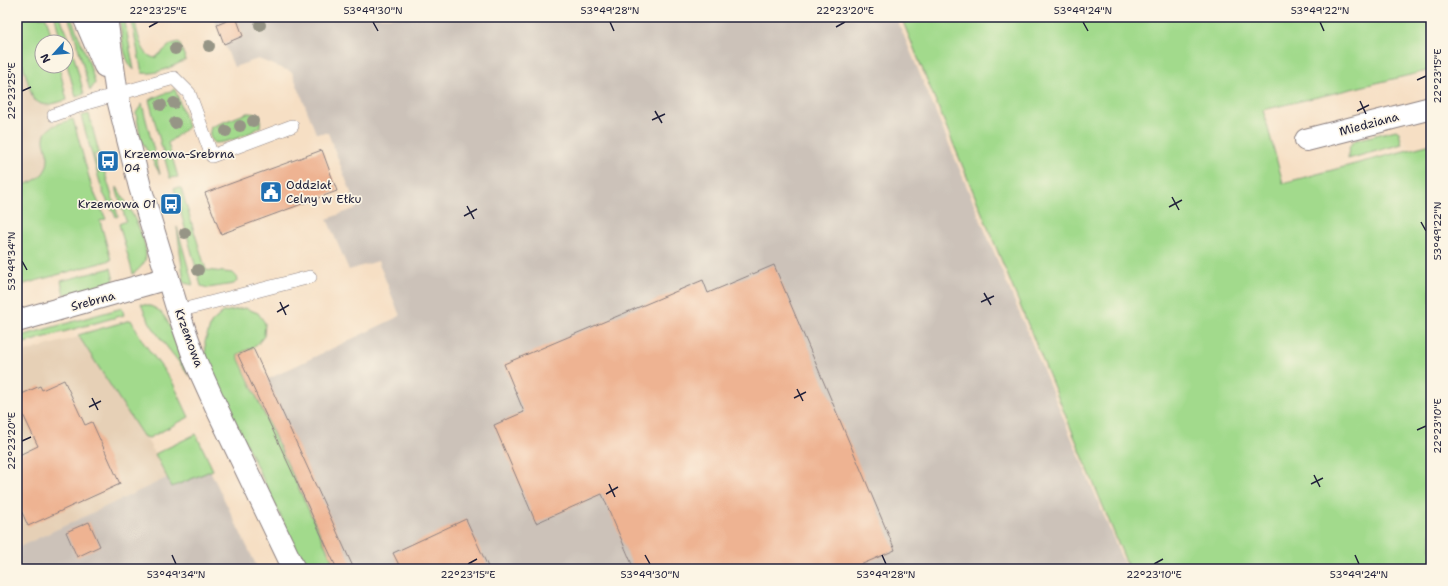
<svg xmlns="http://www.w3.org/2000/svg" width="1448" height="586" viewBox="0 0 1448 586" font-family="'Shantell Sans',sans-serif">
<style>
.built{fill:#e6d0b6}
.industrial{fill:#ccc2b9}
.green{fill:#a2da8c;stroke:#627e64}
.building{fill:#eeb392}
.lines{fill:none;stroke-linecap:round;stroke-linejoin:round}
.lane-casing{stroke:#8c8080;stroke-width:14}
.street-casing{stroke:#8c8080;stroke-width:24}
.secondary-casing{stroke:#8c8080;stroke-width:24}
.lane{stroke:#fff;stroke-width:13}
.street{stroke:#fff;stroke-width:22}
.secondary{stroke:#fff;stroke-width:22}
.tree{fill:#969586}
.ticks{fill:none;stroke:#22223b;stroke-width:1.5}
.labels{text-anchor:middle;stroke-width:3.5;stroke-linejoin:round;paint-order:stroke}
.street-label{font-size:12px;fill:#22223b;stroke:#fcf5e5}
.poi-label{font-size:12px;fill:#22223b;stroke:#fcf5e5;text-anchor:start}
.neatline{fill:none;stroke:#22223b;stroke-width:1.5}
.ticks-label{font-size:10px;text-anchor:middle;fill:#22223b}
</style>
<rect width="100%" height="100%" fill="#fcf5e5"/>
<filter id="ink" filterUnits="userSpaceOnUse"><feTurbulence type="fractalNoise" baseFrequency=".025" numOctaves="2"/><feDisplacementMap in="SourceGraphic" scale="8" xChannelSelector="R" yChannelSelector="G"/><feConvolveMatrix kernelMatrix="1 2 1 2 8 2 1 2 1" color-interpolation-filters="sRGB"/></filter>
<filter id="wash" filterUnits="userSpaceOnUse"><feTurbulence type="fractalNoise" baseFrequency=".012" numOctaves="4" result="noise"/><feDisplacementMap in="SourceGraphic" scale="16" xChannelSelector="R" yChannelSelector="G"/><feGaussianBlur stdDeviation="0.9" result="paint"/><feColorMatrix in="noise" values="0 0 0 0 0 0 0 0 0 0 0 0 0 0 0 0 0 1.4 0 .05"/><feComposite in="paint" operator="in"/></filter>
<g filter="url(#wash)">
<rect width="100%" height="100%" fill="#f6dfc4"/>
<g class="built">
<polygon points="17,17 26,17 62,148 17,285"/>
<polygon points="81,336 134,414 167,478 17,548 17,354"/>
</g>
<g class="industrial">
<polygon points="213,17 896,17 1126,569 327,569 243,391 400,316 378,261 349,270 327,219 357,208 328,133 316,133 292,72 258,59 234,67"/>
<polygon points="205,460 258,569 17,569 17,548"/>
</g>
<g class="green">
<polygon points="17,17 46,17 53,42 42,42 42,66 59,66 67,100 48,105 41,104 33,99 20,55 17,50"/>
<polygon points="55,17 60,17 69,38 84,94 76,97 66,61 66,42 61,42"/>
<polygon points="68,17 71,17 89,62 95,83 90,91 75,36"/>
<path d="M119 17H124L134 70C122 59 122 33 119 17Z"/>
<path d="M131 17H134C137 29 140 56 155 58L171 44 179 42 186 60C172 66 158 75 142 73Z"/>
<polygon points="901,17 1431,17 1431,70 1263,110 1283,183 1431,144 1431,569 1129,569"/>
<polygon points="175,89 188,127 168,143 178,177 170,178 149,100"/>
<polygon points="142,104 160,174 141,140 136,113"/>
<path d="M247 113C257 113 262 116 260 127 250 134 228 143 215 143 209 138 209 134 211 127Z"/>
<polygon points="89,114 99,153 94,155 99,172 104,170 118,216 116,217 103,193 81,116"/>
<path d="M73 119 92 188 106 219 100 221 111 260 17 286V254L20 253 17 243V187C32 183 49 176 48 157 47 148 40 140 47 131 53 124 65 122 73 119Z"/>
<path d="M1396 130 1399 132 1402 144 1348 159C1348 150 1349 144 1356 140Z"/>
<path d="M117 187C126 203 151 242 145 260 143 266 138 270 133 274L119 224 126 221 117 191Z"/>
<polygon points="174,188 181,188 206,270 233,273 236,276 237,281 234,284 208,288 201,286"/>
<polygon points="177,227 193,285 184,283"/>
<polygon points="111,268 114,281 64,295 61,281"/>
<path d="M141 304C169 307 170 330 179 353 182 361 186 368 189 376 173 352 151 332 141 304Z"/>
<polygon points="122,308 124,315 17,345 17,337"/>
<polygon points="245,308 258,313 265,323 264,336 257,345 237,355 336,569 306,569 224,398 206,357 205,342 211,323 223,312"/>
<polygon points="131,320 143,342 172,381 189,417 149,438 143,436 78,335"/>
<polygon points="196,434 213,470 172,487 155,454"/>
</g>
<g id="blocks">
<g class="building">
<polygon points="236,17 243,36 224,44 217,25"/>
<polygon points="322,150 337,191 221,234 205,193"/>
<polygon points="774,265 895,550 851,569 634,569 602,494 536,523 494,425 524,412 504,364 703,280 708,293"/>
<polygon points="253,348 306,464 354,569 337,569 238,355"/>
<polygon points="64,380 85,425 92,422 120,484 28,526 17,501 17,456 38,446 17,402 17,396 40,386 42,390"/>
<polygon points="466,519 489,569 401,569 393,553"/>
<polygon points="89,522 100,546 77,557 66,532"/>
</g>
</g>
</g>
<g filter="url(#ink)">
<use href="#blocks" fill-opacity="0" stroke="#8c8080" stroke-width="1"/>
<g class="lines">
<g class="lane-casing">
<g id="lane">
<polyline points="54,115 90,102 174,78 189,93 212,156 292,126"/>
<polyline points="178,311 310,277"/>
</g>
</g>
<g class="street-casing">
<g id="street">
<polyline points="1306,140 1431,108"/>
<polyline points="17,321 168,278"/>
</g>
</g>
<g class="secondary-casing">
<g id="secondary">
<polyline points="84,17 105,66"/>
<polyline points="106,17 117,95 140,187 178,311 195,360 219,413 294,569"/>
</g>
</g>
<use href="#lane" class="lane"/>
<use href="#street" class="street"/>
<use href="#secondary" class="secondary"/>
</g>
<g class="tree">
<circle cx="260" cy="25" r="6"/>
<circle cx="209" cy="46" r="6"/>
<circle cx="175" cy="49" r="6"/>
<circle cx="174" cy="103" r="6"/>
<circle cx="161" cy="105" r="6"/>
<circle cx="253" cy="121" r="6"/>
<circle cx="175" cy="123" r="6"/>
<circle cx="240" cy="126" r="6"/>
<circle cx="226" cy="131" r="6"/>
<circle cx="185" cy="233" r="6"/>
<circle cx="198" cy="270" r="6"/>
</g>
</g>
<path class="ticks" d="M373 22 378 31M610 22 614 31M1083 22 1088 31M1320 22 1324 31M149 27 158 22M836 27 845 22M1417 80 1426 76M22 91 31 87M1360 101 1366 114M655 111 662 123M1357 111 1369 105M652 120 665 114M1172 197 1179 210M467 206 474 219M1169 207 1182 200M464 216 477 209M1421 222 1426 231M22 261 27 270M984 293 991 305M280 302 286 315M981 302 994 296M277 312 289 305M797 389 803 401M92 398 98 410M794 398 806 392M89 407 101 401M1417 430 1426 426M22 441 31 437M1314 475 1320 487M609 484 615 497M1311 484 1323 478M606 494 618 487M172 555 176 564M645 555 650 564M882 555 886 564M1355 555 1359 564M468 564 477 559M1154 564 1163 559"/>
<defs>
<g id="bus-square" transform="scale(1.15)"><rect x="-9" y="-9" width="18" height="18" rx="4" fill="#1f6fb2" stroke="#fcf5e5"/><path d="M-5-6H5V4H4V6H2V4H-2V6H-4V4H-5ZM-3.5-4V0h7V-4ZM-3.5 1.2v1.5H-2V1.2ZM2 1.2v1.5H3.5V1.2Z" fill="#fff"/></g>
<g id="civic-square" transform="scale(1.15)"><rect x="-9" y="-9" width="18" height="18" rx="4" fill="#1f6fb2" stroke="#fcf5e5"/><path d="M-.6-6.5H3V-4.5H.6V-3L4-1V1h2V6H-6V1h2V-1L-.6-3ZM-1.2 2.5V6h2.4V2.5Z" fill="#fff"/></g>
</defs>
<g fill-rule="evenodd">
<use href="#bus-square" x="108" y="161"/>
<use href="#civic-square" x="271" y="192"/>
<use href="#bus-square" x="171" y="204"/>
</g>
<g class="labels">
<g class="street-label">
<text transform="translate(1369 124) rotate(-15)" y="4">Miedziana</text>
<text transform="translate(93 301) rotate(-15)" y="4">Srebrna</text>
<text transform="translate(189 338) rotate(70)" y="4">Krzemowa</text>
</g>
<g class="poi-label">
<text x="124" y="158">Krzemowa-Srebrna<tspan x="124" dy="14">04</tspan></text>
<text x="286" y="189">Oddział<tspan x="286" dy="14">Celny w Ełku</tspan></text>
<text x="156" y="208" text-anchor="end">Krzemowa 01</text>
</g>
</g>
<rect width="1448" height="586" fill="none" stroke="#fcf5e5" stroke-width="44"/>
<g transform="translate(54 54) rotate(243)"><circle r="19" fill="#fcf5e5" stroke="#a5a1a1"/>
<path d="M0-3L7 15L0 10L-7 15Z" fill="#1f6fb2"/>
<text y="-6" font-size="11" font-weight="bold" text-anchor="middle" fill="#22223b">N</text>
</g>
<rect x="22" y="22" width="1404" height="542" class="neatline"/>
<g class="ticks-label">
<text x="158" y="14">22°23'25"E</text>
<text x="373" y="14">53°49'30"N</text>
<text x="610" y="14">53°49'28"N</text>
<text x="845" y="14">22°23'20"E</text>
<text x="1083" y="14">53°49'24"N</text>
<text x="1320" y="14">53°49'22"N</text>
<text transform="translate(1437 76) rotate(-90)" y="4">22°23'15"E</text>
<text transform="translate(11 91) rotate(-90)" y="4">22°23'25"E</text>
<text transform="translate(1437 231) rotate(-90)" y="4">53°49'22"N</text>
<text transform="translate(11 261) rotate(-90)" y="4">53°49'34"N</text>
<text transform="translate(1437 426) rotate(-90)" y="4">22°23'10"E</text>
<text transform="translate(11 441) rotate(-90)" y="4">22°23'20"E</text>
<text x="176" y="578">53°49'34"N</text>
<text x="468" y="578">22°23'15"E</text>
<text x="650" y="578">53°49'30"N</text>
<text x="886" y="578">53°49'28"N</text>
<text x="1154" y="578">22°23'10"E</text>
<text x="1359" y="578">53°49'24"N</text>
</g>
</svg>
